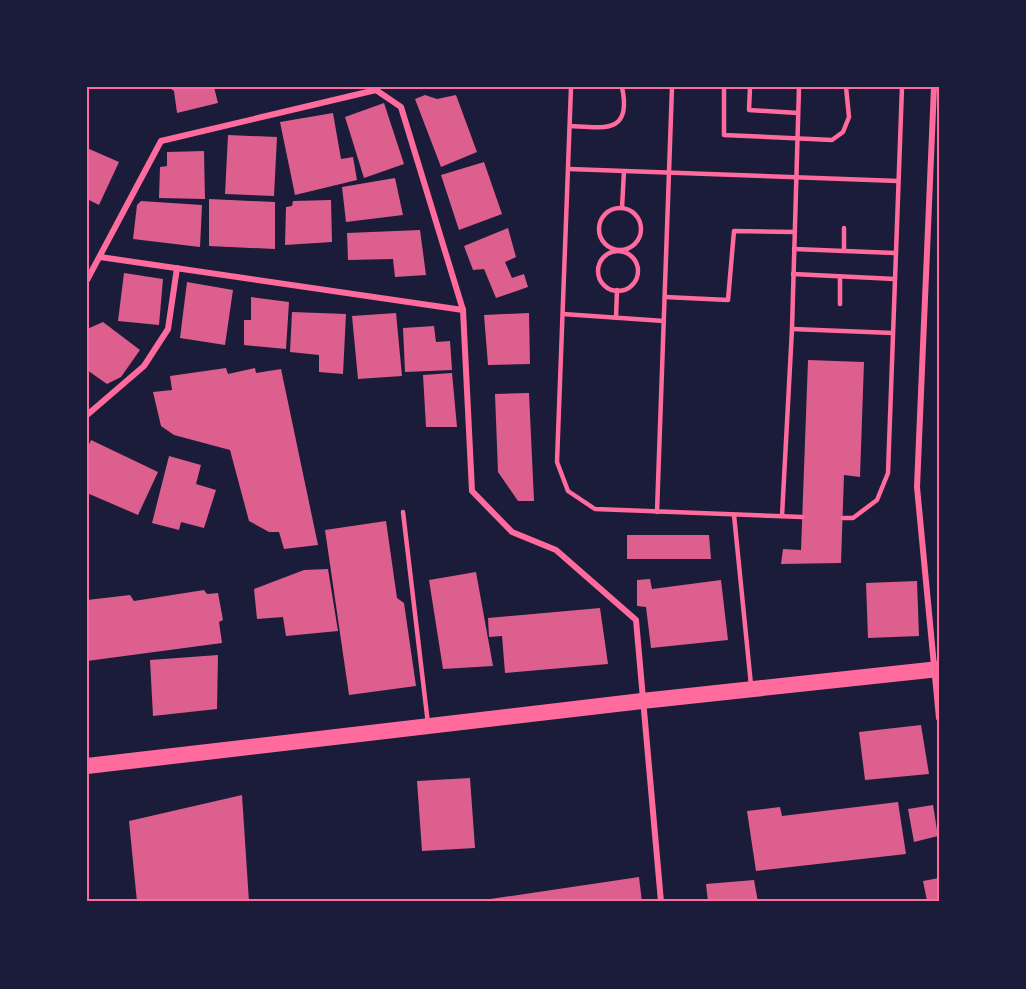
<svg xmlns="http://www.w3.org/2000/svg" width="1026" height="989" viewBox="0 0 1026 989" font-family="'IBM Plex Sans',sans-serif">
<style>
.building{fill:#dd5f8e}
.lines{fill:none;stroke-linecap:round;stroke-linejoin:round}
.service{stroke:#ff6b9d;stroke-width:4.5}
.minor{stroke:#ff6b9d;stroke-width:6}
.trunk{stroke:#ff6b9d;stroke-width:16}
.neatline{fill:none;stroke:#ff6b9d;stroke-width:2}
</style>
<rect width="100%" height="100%" fill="#1b1b3a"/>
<g class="building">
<polygon points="168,87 214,87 218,103 177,113 174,91"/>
<polygon points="425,95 437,99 456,95 477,152 441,167 415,99"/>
<polygon points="384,103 404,164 364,178 345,117"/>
<polygon points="333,113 341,159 353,157 357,180 295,195 280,122"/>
<polygon points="228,135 277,137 274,196 225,194"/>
<polygon points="87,148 119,162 99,205 87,199"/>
<polygon points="204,151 205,199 159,198 160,167 167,166 167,152"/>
<polygon points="484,162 502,214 459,230 441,175"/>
<polygon points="395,178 403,215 346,222 342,187"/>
<polygon points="209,199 275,202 275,249 209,246"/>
<polygon points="331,200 332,242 285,245 286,207 292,206 293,201"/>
<polygon points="141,201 202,205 200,247 133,239 137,205"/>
<polygon points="508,228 516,257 505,262 512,278 524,274 528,287 496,298 484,269 473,270 464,246"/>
<polygon points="420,230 426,275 395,277 393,259 348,260 347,233"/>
<polygon points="124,273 163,279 159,325 118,321"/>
<polygon points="187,282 233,290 225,345 180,338"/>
<polygon points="251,297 289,302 286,349 244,345 244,320 251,320"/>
<polygon points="292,312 346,314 343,374 319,372 319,355 290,352"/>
<polygon points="396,313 402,376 358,379 352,316"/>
<polygon points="529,313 530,364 488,365 484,315"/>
<polygon points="103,322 140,350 121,377 107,384 87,370 87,329"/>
<polygon points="434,326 436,342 450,341 452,370 405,372 403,328"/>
<polygon points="808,360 864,362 860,477 844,475 841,563 781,564 783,549 801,550"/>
<polygon points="226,368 228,374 255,368 256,373 281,369 318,545 284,549 279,532 269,532 249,521 230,450 174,435 161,426 153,392 172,390 170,376"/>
<polygon points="452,373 457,427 426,427 423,375"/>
<polygon points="529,393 534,501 518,501 498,472 495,394"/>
<polygon points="91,440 158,472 138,515 87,493 87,449"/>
<polygon points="169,456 201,465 196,484 216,490 204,528 181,522 179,530 152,523"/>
<polygon points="386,521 397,598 404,603 416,686 349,695 325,530"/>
<polygon points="627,535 709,535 711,559 627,559"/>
<polygon points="328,569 338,631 286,636 283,617 257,619 254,589 304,570"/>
<polygon points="476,572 493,666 443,669 429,580"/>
<polygon points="650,579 652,589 721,580 728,640 651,648 646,607 637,606 637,580"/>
<polygon points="917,581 919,636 868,638 866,583"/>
<polygon points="204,590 207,594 218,593 223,620 219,622 222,643 87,661 87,600 130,595 134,601"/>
<polygon points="600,608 608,664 505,673 502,636 489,637 488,618"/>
<polygon points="218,655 217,709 153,716 150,660"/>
<polygon points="921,725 929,774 865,780 859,732"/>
<polygon points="470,778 475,848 422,851 417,781"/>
<polygon points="242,795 249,902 137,902 129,821"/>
<polygon points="898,802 906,854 756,871 747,811 780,807 782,816"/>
<polygon points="933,805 938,836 914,842 908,809"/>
<polygon points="639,877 642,902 477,902 477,901"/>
<polygon points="939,878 939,899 927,901 923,881"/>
<polygon points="754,880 758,902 708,902 706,884"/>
</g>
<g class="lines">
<g class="service">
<polyline points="571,87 557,462 568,491 595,509 802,517"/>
<polyline points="724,87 724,135 832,140 843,132 849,117 846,87"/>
<polyline points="750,87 749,110 798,113"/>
<path d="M570 126C605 128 632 134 622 87"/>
<polyline points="569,169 898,181"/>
<polyline points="622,208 624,171"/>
<circle cx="620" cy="229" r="21"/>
<polyline points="794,249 895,253"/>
<polyline points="844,251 844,228"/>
<circle cx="618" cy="271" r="20"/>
<polyline points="793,274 895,279"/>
<polyline points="665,297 728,300 734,231 795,232"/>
<polyline points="840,304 840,277"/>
<polyline points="563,314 664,321"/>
<polyline points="616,318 617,290"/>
<polyline points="792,329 893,333"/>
<polyline points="403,512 428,724"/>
<polyline points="657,512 672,87"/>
<polyline points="734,515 751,685"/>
<polyline points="782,516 792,329 799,87"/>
<polyline points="843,518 853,518 877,500 888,473 902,87"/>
</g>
<g class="minor">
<polyline points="934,87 917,487 939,718"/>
<polyline points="100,257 463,310"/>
<polyline points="87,280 161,141 376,90 401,107 463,310 472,491 512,532 556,550 636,620 661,902"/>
<polyline points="87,415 144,366 168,329 177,268"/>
</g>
<polyline class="trunk" points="87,766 642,701 939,669"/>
</g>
<rect width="1026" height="989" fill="none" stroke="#1b1b3a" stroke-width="177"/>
<rect x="88" y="88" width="850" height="812" class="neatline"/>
</svg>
